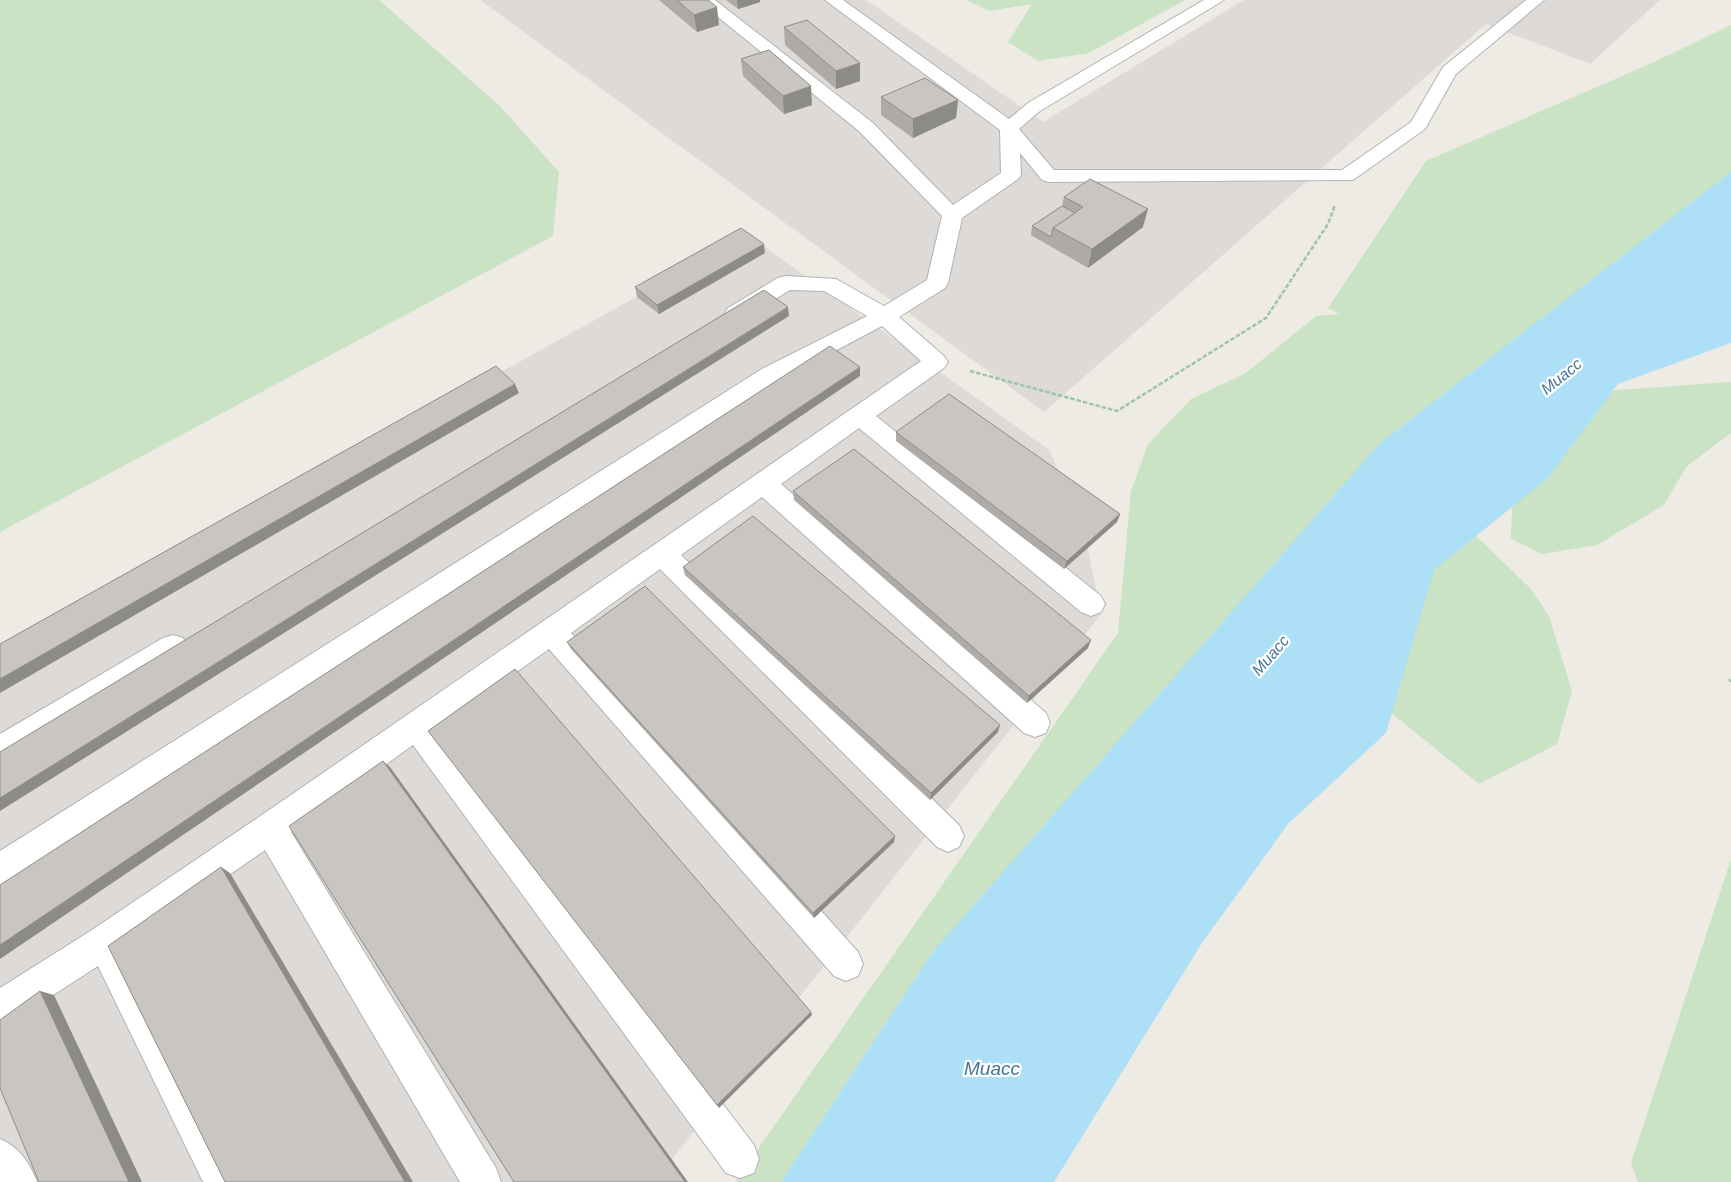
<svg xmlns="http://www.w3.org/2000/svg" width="1731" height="1182" viewBox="0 0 1731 1182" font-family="Barlow,sans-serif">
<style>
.industrial{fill:#dddad7}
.green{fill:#c9e3c4}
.water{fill:#ade0f6}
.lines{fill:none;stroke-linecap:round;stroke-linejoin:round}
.minor-casing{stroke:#b0b3b6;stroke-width:2}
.path-far1{stroke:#a0c5a5;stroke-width:2.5;stroke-dasharray:4.5 2;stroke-linecap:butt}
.path{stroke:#a0c5a5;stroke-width:3;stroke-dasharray:5 2.5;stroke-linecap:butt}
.minor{fill:#fff;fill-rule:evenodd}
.wall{fill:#adaaa7}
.shaded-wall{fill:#8d8b88}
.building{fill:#c9c6c2;stroke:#8d8b88}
.labels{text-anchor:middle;stroke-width:4.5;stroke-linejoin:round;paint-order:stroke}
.water-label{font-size:16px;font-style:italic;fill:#457796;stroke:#fff}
.near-water-label{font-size:19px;font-style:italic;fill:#457796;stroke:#fff}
</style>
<rect width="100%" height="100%" fill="#eeebe5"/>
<g class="industrial">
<polygon points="480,0 866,0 1043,122 1244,0 1660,0 1590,64 1486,24 1044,412"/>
<polygon points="748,235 1049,450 1084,529 1101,614 654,1182 0,1182 0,650"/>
</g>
<g class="green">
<polygon points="0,0 379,0 499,105 559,172 553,236 0,532"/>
<polygon points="966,0 1185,0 1089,53 1038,61 1008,42 1032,4 990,11"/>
<polygon points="1731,25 1731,173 1380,443 1531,589 1549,616 1572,691 1557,744 1479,784 1348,678 931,954 781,1182 735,1182 1118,633 1131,491 1148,444 1191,399 1246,373 1316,316 1339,314 1328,308 1426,161 1652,63"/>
<polygon points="1731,382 1731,433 1686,467 1664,505 1597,545 1542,554 1511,539 1513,479 1589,392"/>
<polygon points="1731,859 1731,1182 1638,1182 1631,1163"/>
</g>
<polygon class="water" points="1731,172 1731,343 1618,384 1548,478 1434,570 1386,733 1288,824 1202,943 1054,1182 781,1182 931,954 1380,443"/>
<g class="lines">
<g class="minor-casing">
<g id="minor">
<polygon points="697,0 715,0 873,123 953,205 1001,173 1000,130 825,0 843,0 1009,119 1028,103 1204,0 1224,0 1040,111 1019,129 1054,170 1342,170 1411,122 1443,67 1526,0 1544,0 1456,74 1425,129 1353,180 1049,182 1042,180 1020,153 1021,175 1018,179 962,218 948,283 945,288 899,317 944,356 948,362 944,368 876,416 1101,596 1105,604 1101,612 1091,616 1081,612 859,428 781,484 1046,713 1050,723 1046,733 1035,737 1024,733 762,497 681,555 959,825 964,836 959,847 948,852 937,847 660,569 571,633 858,952 863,964 858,976 846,981 834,976 549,649 437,728 754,1145 759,1159 754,1173 740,1178 726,1173 413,745 291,832 496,1168 501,1182 460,1182 265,850 125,948 243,1182 203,1182 98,966 13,1021 0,1026 0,988 92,930 259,817 921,361 882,326 778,381 12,882 0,886 0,851 762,369 867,316 824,291 790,290 744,318 736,320 728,318 725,313 728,308 778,278 786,276 836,279 884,306 927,280 942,216 859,131"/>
<polygon points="173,635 183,638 187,647 183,656 11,760 0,764 0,734 163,638"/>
<path d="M0 1139C19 1147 30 1163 37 1182H0Z"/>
</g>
</g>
<polyline class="path-far1" points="970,371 1117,411 1266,318 1328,224 1335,205"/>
<polyline class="path" points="1729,681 1731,680"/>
<use href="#minor" class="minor"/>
</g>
<g class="wall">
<polygon points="659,0 708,0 719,25 697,32"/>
<polygon points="726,0 760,0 760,2 738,9"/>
<polygon points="784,27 860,81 836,89 785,45"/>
<polygon points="741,59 812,105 784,114 743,76"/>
<polygon points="881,97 958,100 956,118 913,138 881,115"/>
<polygon points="1064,197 1143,227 1088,268 1031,235 1032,226 1062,206"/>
<polygon points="765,253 659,314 637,297 635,287"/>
<polygon points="896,432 1120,514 1117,522 1064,569 896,441"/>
<polygon points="793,491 1088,648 1027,703 794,500"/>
<polygon points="683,567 998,732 930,800 685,575"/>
<polygon points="567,642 894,842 814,918 571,649"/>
</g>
<g class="shaded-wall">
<polygon points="737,0 760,0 760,2 738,9"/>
<polygon points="717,7 719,25 697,32 694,15"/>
<polygon points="860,63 860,81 836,89 836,71"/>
<polygon points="811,86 812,105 784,114 783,96"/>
<polygon points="958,100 956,118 913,138 913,119"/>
<polygon points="1148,209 1143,227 1088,268 1092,249"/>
<polygon points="764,244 765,253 659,314 657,305"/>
<polygon points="788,307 789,316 0,811 0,798"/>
<polygon points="860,367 860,376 0,959 0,945"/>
<polygon points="515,384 519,393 0,693 0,679"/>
<polygon points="1120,514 1117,522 1064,569 1067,561"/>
<polygon points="1091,640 1088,648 1027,703 1029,696"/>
<polygon points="1000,725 998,732 930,800 931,793"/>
<polygon points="383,761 390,767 688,1182 685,1182"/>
<polygon points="895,836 894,842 814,918 813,913"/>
<polygon points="221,867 230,873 413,1182 405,1182"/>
<polygon points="40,991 54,995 142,1182 129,1182"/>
<polygon points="811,1012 812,1015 719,1108 717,1105"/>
</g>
<g class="building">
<polygon points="677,0 708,0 717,7 694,15"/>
<polygon points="807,20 860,63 836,71 784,27"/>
<polygon points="769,50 811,86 783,96 741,59"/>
<polygon points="925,78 958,100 913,119 881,97"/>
<polygon points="1090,179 1148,209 1092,249 1053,228 1083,207 1064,197"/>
<polygon points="1062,206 1075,213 1053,228 1051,237 1032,226"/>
<polygon points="741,228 764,244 657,305 635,287"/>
<polygon points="764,290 788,307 0,798 0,752"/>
<polygon points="830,346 860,367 0,945 0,885"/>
<polygon points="496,366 515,384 0,679 0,644"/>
<polygon points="949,394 1120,514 1067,561 896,432"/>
<polygon points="854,449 1091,640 1029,696 793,491"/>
<polygon points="753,516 1000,725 931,793 683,567"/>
<polygon points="645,586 895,836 813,913 567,642"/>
<polygon points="515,669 811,1012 717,1105 428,731"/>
<polygon points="383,761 685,1182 514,1182 289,826"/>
<polygon points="221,867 405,1182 225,1182 108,946"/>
<polygon points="40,991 129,1182 39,1182 0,1088 0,1020"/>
</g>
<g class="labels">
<g class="water-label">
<text transform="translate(1561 376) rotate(-39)" y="6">Миасс</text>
<text transform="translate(1270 655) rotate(-49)" y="6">Миасс</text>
</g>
<g class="near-water-label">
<text x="992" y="1075">Миасс</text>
</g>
</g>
</svg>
